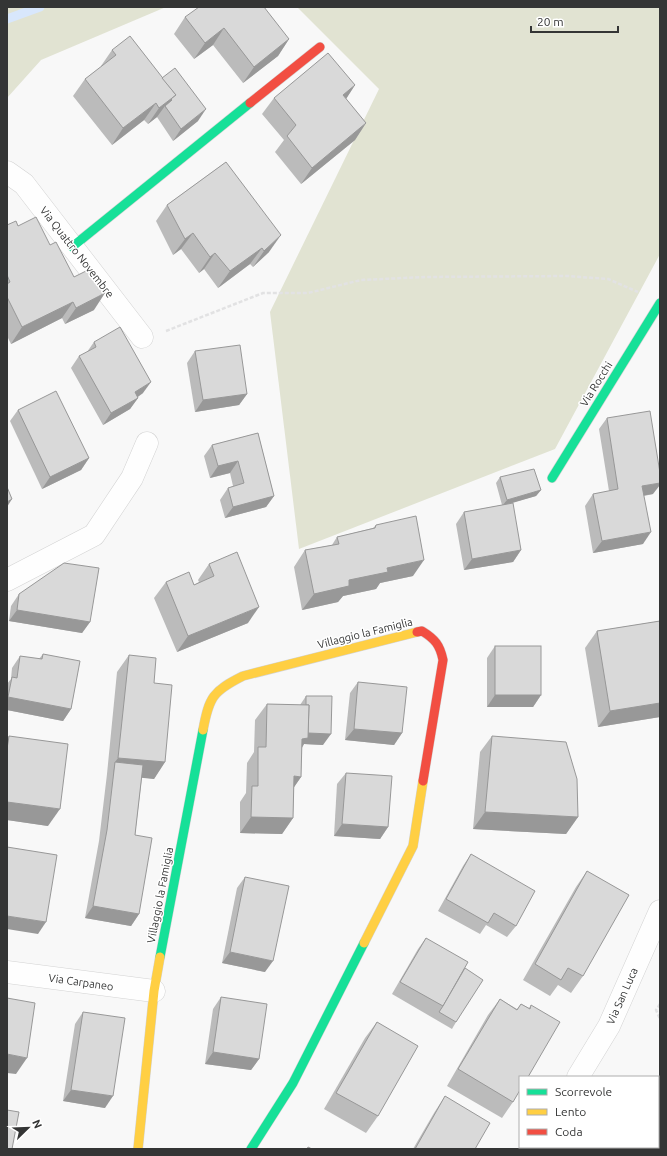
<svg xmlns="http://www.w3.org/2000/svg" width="667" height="1156" viewBox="0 0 667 1156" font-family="Ubuntu,sans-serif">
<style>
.green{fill:#e1e3d2}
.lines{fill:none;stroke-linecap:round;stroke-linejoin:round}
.stream{stroke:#d8e7fc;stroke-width:9}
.street-casing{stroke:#d3d3d3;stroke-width:23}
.fast-casing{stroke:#d3d3d3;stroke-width:10}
.slow-casing{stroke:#d3d3d3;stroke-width:10}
.jam-casing{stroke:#d3d3d3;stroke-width:10}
.path{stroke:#e2e2e3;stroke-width:2.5;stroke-dasharray:4 2;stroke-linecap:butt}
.street{stroke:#fefefe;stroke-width:22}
.fast{stroke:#16e098;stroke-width:9}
.slow{stroke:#ffcf43;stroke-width:9}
.jam{stroke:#f24e42;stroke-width:9}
.wall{fill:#bbb}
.shaded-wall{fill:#989898}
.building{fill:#d9d9d9;stroke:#989898}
.labels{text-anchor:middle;stroke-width:3;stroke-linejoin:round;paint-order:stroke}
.street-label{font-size:11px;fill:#343535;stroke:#fff}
</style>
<rect width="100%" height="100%" fill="#f8f8f8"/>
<g class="green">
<polygon points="7,7 166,7 41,60 7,98"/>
<polygon points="297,7 660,7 660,254 555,449 299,549 270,312 379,89"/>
</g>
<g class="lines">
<polyline class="stream" points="7,19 40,7"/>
<g class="street-casing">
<g id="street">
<polyline points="7,172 24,184 142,337"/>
<polyline points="7,580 94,535 132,478 147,443"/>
<polyline points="7,972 154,991"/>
<polyline points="578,1077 609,1026 660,911"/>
<polyline points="536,1149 537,1147"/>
</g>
</g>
<g class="fast-casing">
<g id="fast">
<polyline points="72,247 250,103"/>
<polyline points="552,478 660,303"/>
<polyline points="160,957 203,730"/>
<polyline points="251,1149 293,1083 364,943"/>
</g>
</g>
<g class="slow-casing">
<g id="slow">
<path d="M203 730C209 697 213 691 243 676L417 632"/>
<polyline points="364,943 413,846 423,781"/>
<polyline points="138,1149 154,991 160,957"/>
</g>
</g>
<g class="jam-casing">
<g id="jam">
<polyline points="250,103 320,47"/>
<path d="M417 632 422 631C435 639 440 645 443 660L423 781"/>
</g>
</g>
<g class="path">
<polyline points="166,331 263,293 308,293 361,280 425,277 568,276 608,279 638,292"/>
<polyline points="660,1004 656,1010 660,1019"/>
</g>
<use href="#street" class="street"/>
<use href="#fast" class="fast"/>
<use href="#slow" class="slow"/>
<use href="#jam" class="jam"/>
</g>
<g class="wall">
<polygon points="242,8 289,39 278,56 243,83 213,45 194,59 174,34 185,17"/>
<polygon points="112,50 162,78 198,121 173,141 157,117 148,124 144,120 112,145 73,96 85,79 101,67 101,66"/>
<polygon points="355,85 346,99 366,123 355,140 301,184 275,152 284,140 262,114 274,98"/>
<polygon points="226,162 269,252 253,267 250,264 218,288 204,269 199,273 181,249 173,255 156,221 167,205"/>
<polygon points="7,225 18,226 50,245 74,277 94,310 65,324 62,318 11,344 7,336"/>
<polygon points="94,342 143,393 138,397 138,398 130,409 103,425 71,368 79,356 87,352"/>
<polygon points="195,351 247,394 239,405 195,412 187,363"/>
<polygon points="18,410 89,458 81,470 42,489 10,421"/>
<polygon points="607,418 653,494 644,496 643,544 593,553 585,506 593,494 609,491 599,429"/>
<polygon points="258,433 274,496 266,507 225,518 220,500 228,488 233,486 230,473 210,478 204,456 212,445"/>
<polygon points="500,477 541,490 536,496 507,504 521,550 513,562 464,570 456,524 464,512 502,505 496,483"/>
<polygon points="376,525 413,576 380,583 376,589 343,596 338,602 302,610 294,567 305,550 332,545 337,537 373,528"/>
<polygon points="209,564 248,623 177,652 154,598 166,582 194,585 199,582 198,580"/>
<polygon points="19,594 90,622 82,633 9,621 11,606"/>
<polygon points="660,621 660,717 598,727 585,648 597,631"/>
<polygon points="495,646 541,695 533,707 487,707 487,658"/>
<polygon points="43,654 71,709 63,721 7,710 7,684 11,679 12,668 20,656 39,659"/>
<polygon points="129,655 154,683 165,762 154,779 142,777 135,835 139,914 131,926 85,918 99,841 107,774 117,672"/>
<polygon points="358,682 402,733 394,745 345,740 350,693"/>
<polygon points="306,696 323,745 304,744 302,748 301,777 294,787 293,818 282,834 240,833 240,802 246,793 247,763 254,752 255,720 267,704 300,705"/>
<polygon points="9,736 48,826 7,820 7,738"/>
<polygon points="492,736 578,817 566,834 473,829 480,752"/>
<polygon points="346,773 388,827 380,839 334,836 337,784"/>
<polygon points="471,854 516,926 507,937 486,925 480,934 438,911 463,866"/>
<polygon points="587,871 583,976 571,993 558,985 550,996 523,980 576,887"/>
<polygon points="245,877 265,972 222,963 237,888"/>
<polygon points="426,938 465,968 456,1022 452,1029 392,994 418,949"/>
<polygon points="221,997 259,1059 251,1070 205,1064 213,1009"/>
<polygon points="500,999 517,1009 521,1004 529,1008 531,1005 513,1102 502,1118 447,1086 488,1015"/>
<polygon points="83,1012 105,1108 63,1101 75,1024"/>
<polygon points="377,1022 378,1116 366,1133 324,1109 365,1038"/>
<polygon points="445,1096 475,1149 413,1149 434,1113"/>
<polygon points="565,1147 643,1147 642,1149 564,1149"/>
</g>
<g class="shaded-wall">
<polygon points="224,28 213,45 194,59 205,43"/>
<polygon points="289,39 278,56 243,83 254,67"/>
<polygon points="355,85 344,102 343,95"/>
<polygon points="176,95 166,109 165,106 157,117 148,124 159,108"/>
<polygon points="156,103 144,120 112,145 123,128"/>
<polygon points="206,109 198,121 173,141 181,129"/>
<polygon points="366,123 355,140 301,184 312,168"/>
<polygon points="193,233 181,249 173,255 185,239"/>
<polygon points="281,235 269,252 253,267 264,251"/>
<polygon points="262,248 250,264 218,288 230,271"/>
<polygon points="215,253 204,269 199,273 210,257"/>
<polygon points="105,293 94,310 65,324 76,308"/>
<polygon points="73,302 62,318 11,344 22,327"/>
<polygon points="151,382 143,393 127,404 135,392"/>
<polygon points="247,394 239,405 195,412 203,400"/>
<polygon points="138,398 130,409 103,425 111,413"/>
<polygon points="89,458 81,470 42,489 50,477"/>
<polygon points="238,461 230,473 210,478 218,466"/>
<polygon points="660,483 660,485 653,494 634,497 642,486"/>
<polygon points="541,490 536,496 502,506 507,500"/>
<polygon points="274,496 266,507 225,518 233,507"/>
<polygon points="12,499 7,507 7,502"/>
<polygon points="651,532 643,544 593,553 602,541"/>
<polygon points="521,550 513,562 464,570 472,559"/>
<polygon points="424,560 413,576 380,583 376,589 343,596 338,602 302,610 314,594 349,580 387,568"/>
<polygon points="259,607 248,623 177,652 188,636"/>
<polygon points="17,610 90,622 82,633 9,621"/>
<polygon points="495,695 541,695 533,707 487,707"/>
<polygon points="8,697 71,709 63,721 7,710 7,698"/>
<polygon points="660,703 660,717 598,727 610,711"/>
<polygon points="354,729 402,733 394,745 345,740"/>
<polygon points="305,732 331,734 323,745 304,744 297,755 290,755"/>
<polygon points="118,758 165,762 154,779 113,775 115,762"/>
<polygon points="294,776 301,777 290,793"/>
<polygon points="7,802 60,809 48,826 7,820"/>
<polygon points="485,812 578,817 566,834 473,829"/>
<polygon points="251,817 293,818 282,834 240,833"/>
<polygon points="342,824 388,827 380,839 334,836"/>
<polygon points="93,906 139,914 131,926 85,918"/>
<polygon points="7,916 46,922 38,934 7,929"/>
<polygon points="230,952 273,961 265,972 222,963"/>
<polygon points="213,1052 259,1059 251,1070 205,1064"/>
<polygon points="7,1054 27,1058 16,1074 7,1073"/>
<polygon points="71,1090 113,1096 105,1108 63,1101"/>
</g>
<g class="building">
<polygon points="199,7 241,7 242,8 243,7 264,7 289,39 254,67 224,28 205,43 185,17"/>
<polygon points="130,36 176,95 159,108 156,103 123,128 85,79 116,55 112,50"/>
<polygon points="328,53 355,85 343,95 366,123 312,168 287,136 296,125 274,98"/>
<polygon points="175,68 206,109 181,129 165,106 172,100 171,99 176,95 162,78"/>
<polygon points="226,162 281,235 264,251 262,248 230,271 215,253 210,257 193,233 185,239 167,205"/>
<polygon points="36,217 50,245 56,242 74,277 92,268 105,293 76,308 73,302 22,327 7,297 7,284 10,282 7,275 7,225 16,221 18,226"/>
<polygon points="120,327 151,382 135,392 138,398 111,413 79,356 96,347 94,342"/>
<polygon points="240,345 247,394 203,400 195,351"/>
<polygon points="56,391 89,458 50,477 18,410"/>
<polygon points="650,411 660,473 660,483 642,486 651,532 602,541 593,494 618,489 607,418"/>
<polygon points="258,433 274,496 233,507 228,488 244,483 238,461 218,466 212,445"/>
<polygon points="534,469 541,490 507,500 500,477"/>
<polygon points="7,487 12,499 7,502"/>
<polygon points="513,503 521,550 472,559 464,512"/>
<polygon points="416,516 424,560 387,568 388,572 349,580 349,586 314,594 305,550 339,544 337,537 375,528 376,525"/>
<polygon points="237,552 259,607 188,636 166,582 189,572 194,585 214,576 209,564"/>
<polygon points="64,563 99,568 90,622 17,610 19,594"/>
<polygon points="660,621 660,703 610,711 597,631"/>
<rect x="495" y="646" width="46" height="49"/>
<polygon points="43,654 80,661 71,709 8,697 12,677 17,678 20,656 42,659"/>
<polygon points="129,655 156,658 154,683 172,685 165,762 118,758"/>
<polygon points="358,682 407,687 402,733 354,729"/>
<polygon points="306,696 332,696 331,734 308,733 309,705 306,705"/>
<polygon points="267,704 309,705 308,738 302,739 301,777 294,776 293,818 251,817 252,786 258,786 258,747 266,747"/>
<polygon points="9,736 68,744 60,809 7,802 7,749"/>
<polygon points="492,736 566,742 577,779 578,817 485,812"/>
<polygon points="115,762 143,765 135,835 152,838 139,914 93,906 107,830"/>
<polygon points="346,773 392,776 388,827 342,824"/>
<polygon points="7,847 57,855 46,922 7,916"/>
<polygon points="471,854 535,891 516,926 494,913 488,923 446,899"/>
<polygon points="587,871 629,895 583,976 568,968 561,980 535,964"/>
<polygon points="245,877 289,886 273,961 230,952"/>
<polygon points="426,938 468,962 443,1006 400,982"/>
<polygon points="465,968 483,980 456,1022 439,1012 443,1006"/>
<polygon points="221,997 267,1004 259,1059 213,1052"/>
<polygon points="7,998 35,1003 27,1058 7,1054"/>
<polygon points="500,999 517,1010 521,1004 530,1009 531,1005 560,1022 528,1077 520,1077 520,1090 513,1102 458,1069"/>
<polygon points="83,1012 125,1018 113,1096 71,1090"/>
<polygon points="377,1022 418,1046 378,1116 336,1093"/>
<polygon points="445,1096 490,1123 475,1149 415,1149"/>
<polygon points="7,1110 19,1112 12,1149 7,1149"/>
<polygon points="308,1147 312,1149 307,1149"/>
<polygon points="572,1147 643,1147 642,1149 571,1149"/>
</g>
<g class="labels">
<g class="street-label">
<text transform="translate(77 252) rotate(52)" y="4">Via Quattro Novembre</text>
<text transform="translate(596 384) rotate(-58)" y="4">Via Rocchi</text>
<text transform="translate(365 633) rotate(-14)" y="4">Villaggio la Famiglia</text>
<text transform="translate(160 895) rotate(-79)" y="4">Villaggio la Famiglia</text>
<text transform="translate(81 982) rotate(8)" y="4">Via Carpaneo</text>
<text transform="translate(622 996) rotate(-66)" y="4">Via San Luca</text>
</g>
</g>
<rect width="667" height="1156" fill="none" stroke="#343535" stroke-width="16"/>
<rect x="519" y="1076" width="140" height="72" fill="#ffffff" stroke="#aeaeae"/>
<rect x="527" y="1089" width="20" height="6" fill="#16e098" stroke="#aeaeae"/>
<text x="555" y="1096" font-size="12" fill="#343535">Scorrevole</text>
<rect x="527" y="1109" width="20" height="6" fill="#ffcf43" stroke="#aeaeae"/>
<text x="555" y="1116" font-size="12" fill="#343535">Lento</text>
<rect x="527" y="1129" width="20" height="6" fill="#f24e42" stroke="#aeaeae"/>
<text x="555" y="1136" font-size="12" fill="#343535">Coda</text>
<g transform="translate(28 1128) rotate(67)" stroke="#ffffff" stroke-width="3" paint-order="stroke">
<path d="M0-3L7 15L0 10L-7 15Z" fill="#343535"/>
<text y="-6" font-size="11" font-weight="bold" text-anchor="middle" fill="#343535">N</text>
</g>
<path d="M531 26v6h87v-6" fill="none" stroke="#343535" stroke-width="2"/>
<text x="537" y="26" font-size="12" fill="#343535" stroke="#ffffff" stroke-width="3" paint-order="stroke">20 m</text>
</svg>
